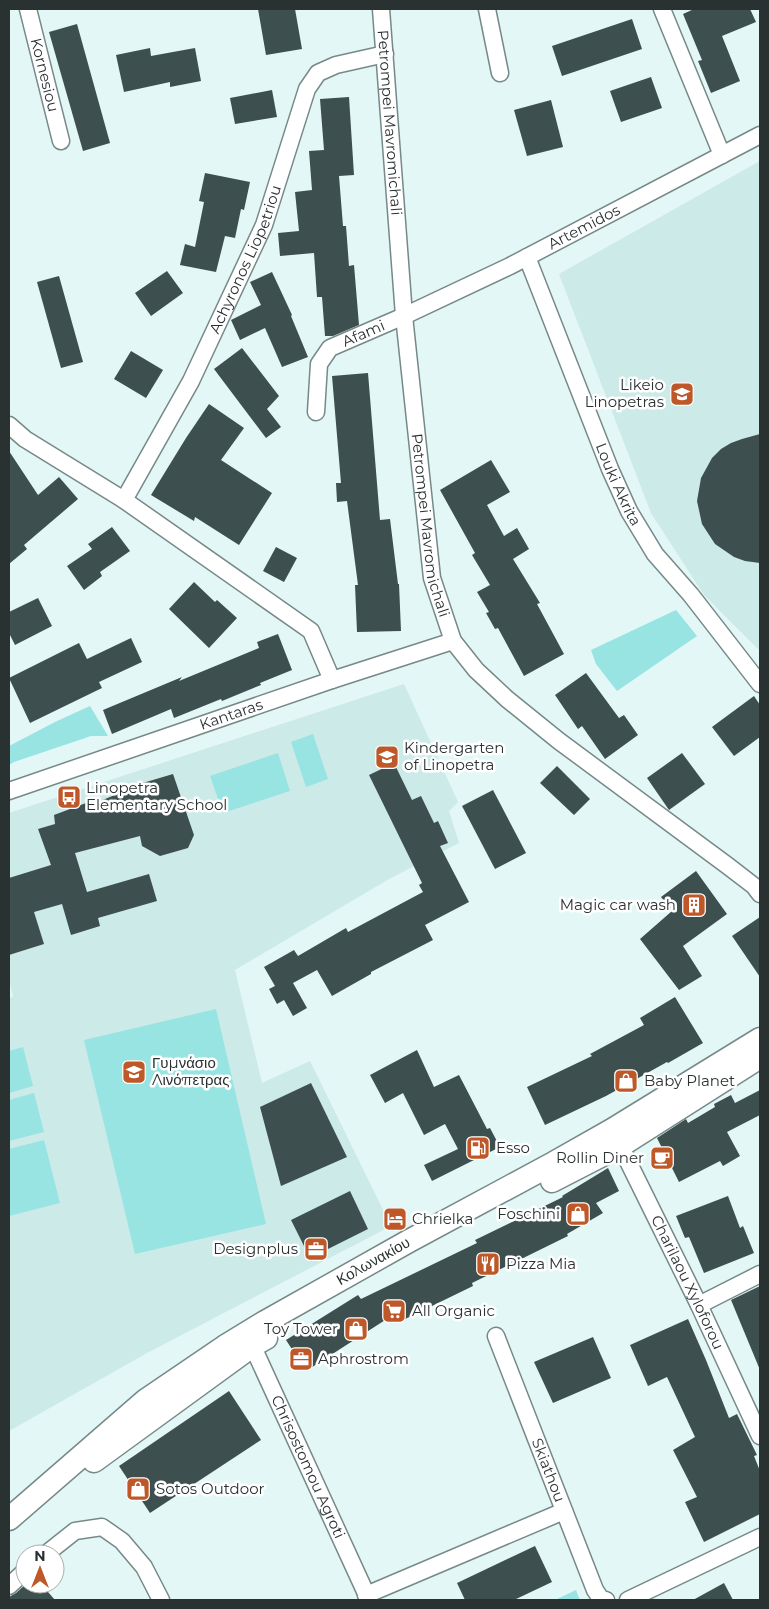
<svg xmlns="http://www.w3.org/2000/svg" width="769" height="1609" viewBox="0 0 769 1609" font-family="Montserrat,sans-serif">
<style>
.built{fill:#cceae8}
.green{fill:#97e4e2}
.building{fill:#3d4f4e}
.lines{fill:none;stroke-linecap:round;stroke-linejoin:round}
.street-casing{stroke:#768988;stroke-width:19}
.secondary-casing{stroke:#768988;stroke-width:25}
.street{stroke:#fff;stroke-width:16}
.secondary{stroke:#fff;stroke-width:22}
.labels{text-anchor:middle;stroke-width:5;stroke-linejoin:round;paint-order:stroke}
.street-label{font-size:15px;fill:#2a3231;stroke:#fff}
.poi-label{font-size:15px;fill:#2a3231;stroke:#fff;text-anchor:start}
</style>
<rect width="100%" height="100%" fill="#e2f7f6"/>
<g class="built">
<polygon points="760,161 760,651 704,595 651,513 559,274"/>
<polygon points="404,684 458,802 449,811 459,843 389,879 235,970 262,1083 310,1061 391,1226 147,1353 9,1431 9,999 13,996 9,979 9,813"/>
</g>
<g class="green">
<polygon points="676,610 697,636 617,691 596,664 591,650"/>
<polygon points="90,706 108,736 91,736 14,762 9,765 9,746 55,722"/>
<polygon points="313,734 328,779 306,787 291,742"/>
<polygon points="278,753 290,791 223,813 210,776"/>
<polygon points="216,1009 266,1224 135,1254 84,1040"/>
<polygon points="23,1047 33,1086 9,1093 9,1051"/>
<polygon points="34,1093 44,1132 9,1141 9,1100"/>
<polygon points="44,1140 60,1203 9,1216 9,1149"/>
<polygon points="576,1590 580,1600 555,1600"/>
</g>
<g class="building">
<polygon points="258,9 295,9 302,49 266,55"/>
<polygon points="694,9 750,9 756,22 722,36 740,81 711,93 698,61 702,60 683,14"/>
<polygon points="632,19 642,49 562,76 552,46"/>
<polygon points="77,24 110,143 83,151 49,32"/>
<polygon points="150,48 151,56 195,48 201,81 170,87 170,82 124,92 116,55"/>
<polygon points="651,77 662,108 621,122 610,91"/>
<polygon points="272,90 277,117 235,124 230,98"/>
<polygon points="349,97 354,175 339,176 343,226 346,226 349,266 354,265 359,325 333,336 325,336 322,297 317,297 314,253 280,256 278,233 299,231 295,192 312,190 309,151 324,150 320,99"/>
<polygon points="551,100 563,147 527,156 514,110"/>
<polygon points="205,173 250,182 244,210 241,209 235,238 225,236 216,272 180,265 185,244 195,247 204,202 199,201"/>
<polygon points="167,271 183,293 151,316 135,293"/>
<polygon points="272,272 292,315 291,316 308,357 282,367 265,328 240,340 231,320 261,305 250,282"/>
<polygon points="59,276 83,362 61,368 37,282"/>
<polygon points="242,348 279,396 267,409 281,427 266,438 214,369"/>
<polygon points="131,351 163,370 146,398 114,379"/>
<polygon points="368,373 380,520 390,519 398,584 399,584 401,631 357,632 355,585 358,585 347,501 337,502 336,483 341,483 332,376"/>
<polygon points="209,404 244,428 221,460 272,493 239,545 195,517 194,521 151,495 186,438"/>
<polygon points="760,434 760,563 745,561 734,557 715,544 702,524 697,501 701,478 712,458 721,449 731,443 742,439"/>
<polygon points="9,451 38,495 59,477 78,499 24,545 27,549 9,564"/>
<polygon points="491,460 510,492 487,505 504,536 517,528 529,549 513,559 540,603 537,604 564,654 524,676 498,628 495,629 486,613 489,612 477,592 490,585 472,555 475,553 440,490"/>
<polygon points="112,527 130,551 100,572 102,576 84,590 67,566 92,549 88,544"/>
<polygon points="276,547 297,558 284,582 263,571"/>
<polygon points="194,582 215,602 217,600 237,618 209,648 169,609"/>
<polygon points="38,598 52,626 15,645 9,633 9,612"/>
<polygon points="278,634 292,670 260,683 261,685 222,701 221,699 174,718 171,709 112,734 103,710 182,677 179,681 259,648 257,642"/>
<polygon points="131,638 142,662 99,682 102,688 30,723 9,678 79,643 87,659"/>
<polygon points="586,673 619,718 624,715 638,735 605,759 582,726 578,729 555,695"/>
<polygon points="754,696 760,705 760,737 734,756 712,727"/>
<polygon points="682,753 705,784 669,810 647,778"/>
<polygon points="394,763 412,800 421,796 434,823 438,821 448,843 440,846 469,902 425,925 433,940 371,972 371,974 332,996 317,970 293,983 307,1008 293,1016 284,1000 277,1004 269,989 275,986 264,967 294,950 298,956 346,928 348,932 423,892 419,885 422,883 369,775"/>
<polygon points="557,766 590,799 574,815 540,783"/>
<polygon points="173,774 194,835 188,848 160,856 142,846 140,836 75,853 87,892 149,874 157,901 98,918 100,926 71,935 62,904 34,912 44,944 9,955 9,878 51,865 38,829 55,824 54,815 86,803 88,806 127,790 126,788"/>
<polygon points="493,790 526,853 495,869 462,806"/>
<polygon points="696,871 727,914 683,946 702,976 679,990 640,939 672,911 661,897"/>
<polygon points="760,917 760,977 732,936"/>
<polygon points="675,997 703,1043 668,1063 667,1062 606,1096 545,1125 527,1087 592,1056 590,1054 644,1025 640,1018"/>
<polygon points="417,1050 434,1087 459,1075 487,1129 490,1128 500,1147 432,1181 424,1165 458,1149 445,1124 424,1135 403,1093 385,1103 370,1075"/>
<polygon points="311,1083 347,1157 281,1186 260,1107"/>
<polygon points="760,1090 760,1115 727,1132 740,1156 723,1166 720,1161 679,1182 657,1138 686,1119 688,1123 715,1107 714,1104 731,1095 735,1103"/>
<polygon points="608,1168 619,1191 596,1203 603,1213 567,1234 568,1236 472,1283 473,1286 397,1323 393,1315 306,1371 286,1340 358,1295 361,1299 477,1243 475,1240 563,1197 562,1196"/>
<polygon points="350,1191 368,1229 310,1258 291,1220"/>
<polygon points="728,1196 740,1228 743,1226 754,1253 704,1273 689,1237 685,1238 676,1216"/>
<polygon points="760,1286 760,1370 731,1300"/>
<polygon points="688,1319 706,1360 729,1418 737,1414 757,1455 754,1456 760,1471 760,1514 704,1542 685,1502 697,1497 673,1450 695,1437 667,1377 648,1386 630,1345"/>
<polygon points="593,1337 611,1378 553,1403 534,1362"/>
<polygon points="229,1391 261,1440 150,1513 119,1466"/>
<polygon points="535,1546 552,1582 514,1600 465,1600 457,1583"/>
<polygon points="724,1583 733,1600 693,1600"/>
<polygon points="26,1584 41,1584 55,1600 9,1600 9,1597 16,1593"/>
</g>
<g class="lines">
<g class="street-casing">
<g id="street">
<path id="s1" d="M28 9 61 141"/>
<path id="s2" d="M381 9 404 316 432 578 453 641 476 670 507 699 559 741 728 866 754 886 760 894"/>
<polyline points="487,9 500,73"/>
<polyline points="662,9 722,155"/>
<path id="s3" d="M527 257 610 469 629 511 655 554 691 595 760 684"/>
<path id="s4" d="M316 412 319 364 330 348 404 316 510 266 760 135"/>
<polyline points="9,425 25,439 124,500 311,631 332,680"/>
<path id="s5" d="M124 500 191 381 264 225 307 89 318 73 336 65 385 54"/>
<path id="s6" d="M9 791 332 680 453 641"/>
<path id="s7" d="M616 1137 699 1305 760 1436"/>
<polyline points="699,1305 760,1274"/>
<path id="s8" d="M248 1336 369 1600"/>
<path id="s9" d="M496 1336 595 1590 601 1599 606 1600"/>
<polyline points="46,1554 75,1531 102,1527 122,1541 144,1567 161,1600"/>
<polyline points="9,1586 25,1571"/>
<polyline points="366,1595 564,1511"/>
<polyline points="628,1600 760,1537"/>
</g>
</g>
<g class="secondary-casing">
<g id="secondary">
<polyline points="552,1181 620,1146 760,1057"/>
<polyline points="94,1461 252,1346 266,1338"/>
<path id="s10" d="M9 1519 146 1400 224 1347 265 1322 409 1241 552 1164 612 1130 760 1039"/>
</g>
</g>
<use href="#street" class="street"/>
<use href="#secondary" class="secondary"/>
</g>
<defs>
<g id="school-square" transform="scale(1.25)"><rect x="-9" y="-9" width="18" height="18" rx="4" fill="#be5829" stroke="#fff"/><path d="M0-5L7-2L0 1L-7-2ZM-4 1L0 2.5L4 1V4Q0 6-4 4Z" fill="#fff"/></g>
<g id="bus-square" transform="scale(1.25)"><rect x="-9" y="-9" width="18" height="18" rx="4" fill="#be5829" stroke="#fff"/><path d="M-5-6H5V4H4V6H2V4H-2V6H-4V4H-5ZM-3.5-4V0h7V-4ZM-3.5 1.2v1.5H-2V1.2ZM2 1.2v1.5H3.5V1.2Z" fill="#fff"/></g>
<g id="building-square" transform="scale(1.25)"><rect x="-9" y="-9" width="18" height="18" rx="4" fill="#be5829" stroke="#fff"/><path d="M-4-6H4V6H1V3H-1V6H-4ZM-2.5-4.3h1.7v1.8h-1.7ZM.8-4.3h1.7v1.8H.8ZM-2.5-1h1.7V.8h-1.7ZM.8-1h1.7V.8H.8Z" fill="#fff"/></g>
<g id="shop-square" transform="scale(1.25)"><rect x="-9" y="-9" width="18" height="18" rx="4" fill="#be5829" stroke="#fff"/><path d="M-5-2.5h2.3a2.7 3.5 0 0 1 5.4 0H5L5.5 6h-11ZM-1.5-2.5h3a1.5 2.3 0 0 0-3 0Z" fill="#fff"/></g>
<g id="fuel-square" transform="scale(1.25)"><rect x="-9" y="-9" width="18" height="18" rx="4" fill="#be5829" stroke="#fff"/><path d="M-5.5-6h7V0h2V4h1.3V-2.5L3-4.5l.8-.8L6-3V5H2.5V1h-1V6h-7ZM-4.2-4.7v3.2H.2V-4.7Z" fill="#fff"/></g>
<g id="cafe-square" transform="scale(1.25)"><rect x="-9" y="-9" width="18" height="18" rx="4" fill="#be5829" stroke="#fff"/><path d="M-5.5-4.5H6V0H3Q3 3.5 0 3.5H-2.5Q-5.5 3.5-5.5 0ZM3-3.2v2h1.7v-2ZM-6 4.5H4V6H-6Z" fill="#fff"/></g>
<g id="hotel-square" transform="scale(1.25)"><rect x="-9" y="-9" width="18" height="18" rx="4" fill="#be5829" stroke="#fff"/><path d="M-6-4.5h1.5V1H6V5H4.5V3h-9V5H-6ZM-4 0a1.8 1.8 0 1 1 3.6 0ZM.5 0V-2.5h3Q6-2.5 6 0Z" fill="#fff"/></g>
<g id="office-square" transform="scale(1.25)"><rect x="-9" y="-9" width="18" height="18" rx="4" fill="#be5829" stroke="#fff"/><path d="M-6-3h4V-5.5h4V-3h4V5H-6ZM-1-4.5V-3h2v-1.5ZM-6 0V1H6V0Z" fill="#fff"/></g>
<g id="restaurant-square" transform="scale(1.25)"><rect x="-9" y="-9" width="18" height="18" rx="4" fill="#be5829" stroke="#fff"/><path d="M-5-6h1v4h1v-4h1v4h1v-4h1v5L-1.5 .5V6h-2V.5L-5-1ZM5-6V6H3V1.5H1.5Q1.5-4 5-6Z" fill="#fff"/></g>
<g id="supermarket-square" transform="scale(1.25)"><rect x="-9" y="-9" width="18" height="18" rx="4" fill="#be5829" stroke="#fff"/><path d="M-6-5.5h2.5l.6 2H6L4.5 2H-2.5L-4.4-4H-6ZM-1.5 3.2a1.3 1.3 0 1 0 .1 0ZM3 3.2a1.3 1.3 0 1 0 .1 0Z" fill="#fff"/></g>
</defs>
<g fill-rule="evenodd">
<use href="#school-square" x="682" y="394"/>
<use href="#school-square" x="387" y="757"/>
<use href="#bus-square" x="69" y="797"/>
<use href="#building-square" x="694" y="905"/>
<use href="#school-square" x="134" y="1072"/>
<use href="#shop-square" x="626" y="1081"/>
<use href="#fuel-square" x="478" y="1148"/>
<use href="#cafe-square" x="662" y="1158"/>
<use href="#shop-square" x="578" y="1214"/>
<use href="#hotel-square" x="395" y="1219"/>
<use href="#office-square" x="316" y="1249"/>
<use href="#restaurant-square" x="488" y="1264"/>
<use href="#supermarket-square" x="394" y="1311"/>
<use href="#shop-square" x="356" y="1329"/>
<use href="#office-square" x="301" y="1359"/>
<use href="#shop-square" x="138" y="1489"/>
</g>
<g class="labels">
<g class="street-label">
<text dy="5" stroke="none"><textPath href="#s1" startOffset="68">Kornesiou</textPath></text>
<text dy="5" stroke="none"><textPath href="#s2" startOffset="114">Petrompei Mavromichali</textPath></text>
<text dy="5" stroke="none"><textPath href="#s4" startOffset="349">Artemidos</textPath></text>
<text dy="5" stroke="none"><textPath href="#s5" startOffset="270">Achyronos Liopetriou</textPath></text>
<text dy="5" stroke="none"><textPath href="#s4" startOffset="104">Afami</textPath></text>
<text dy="5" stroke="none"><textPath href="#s3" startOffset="245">Louki Akrita</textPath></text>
<text dy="5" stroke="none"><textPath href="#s2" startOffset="519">Petrompei Mavromichali</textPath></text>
<text dy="5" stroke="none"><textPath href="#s6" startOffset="235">Kantaras</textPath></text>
<text dy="5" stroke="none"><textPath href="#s10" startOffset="448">Κολωνακίου</textPath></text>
<text dy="5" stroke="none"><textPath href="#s7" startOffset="162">Charilaou Xyloforou</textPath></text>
<text dy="5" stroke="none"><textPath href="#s8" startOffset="144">Chrisostomou Agroti</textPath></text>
<text dy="5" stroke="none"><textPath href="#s9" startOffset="144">Skiathou</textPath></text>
</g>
<g class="poi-label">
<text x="664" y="390" text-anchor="end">Likeio<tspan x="664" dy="17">Linopetras</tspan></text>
<text x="404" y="753">Kindergarten<tspan x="404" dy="17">of Linopetra</tspan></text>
<text x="86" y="793">Linopetra<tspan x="86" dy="17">Elementary School</tspan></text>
<text x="676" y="910" text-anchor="end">Magic car wash</text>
<text x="152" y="1068">Γυμνάσιο<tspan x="152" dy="17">Λινόπετρας</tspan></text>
<text x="644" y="1086">Baby Planet</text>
<text x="496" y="1153">Esso</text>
<text x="644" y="1163" text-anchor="end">Rollin Diner</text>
<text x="560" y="1219" text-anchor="end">Foschini</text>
<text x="412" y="1224">Chrielka</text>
<text x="298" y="1254" text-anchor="end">Designplus</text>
<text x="506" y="1269">Pizza Mia</text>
<text x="412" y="1316">All Organic</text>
<text x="338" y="1334" text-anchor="end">Toy Tower</text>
<text x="318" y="1364">Aphrostrom</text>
<text x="156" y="1494">Sotos Outdoor</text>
</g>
</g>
<rect width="769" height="1609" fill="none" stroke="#2a3231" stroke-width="20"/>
<g transform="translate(40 1569)"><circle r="24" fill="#ffffff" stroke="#aaadad"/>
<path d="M0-4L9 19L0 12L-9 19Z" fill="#be5829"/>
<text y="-8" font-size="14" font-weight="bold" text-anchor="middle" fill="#2a3231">N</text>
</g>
</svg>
